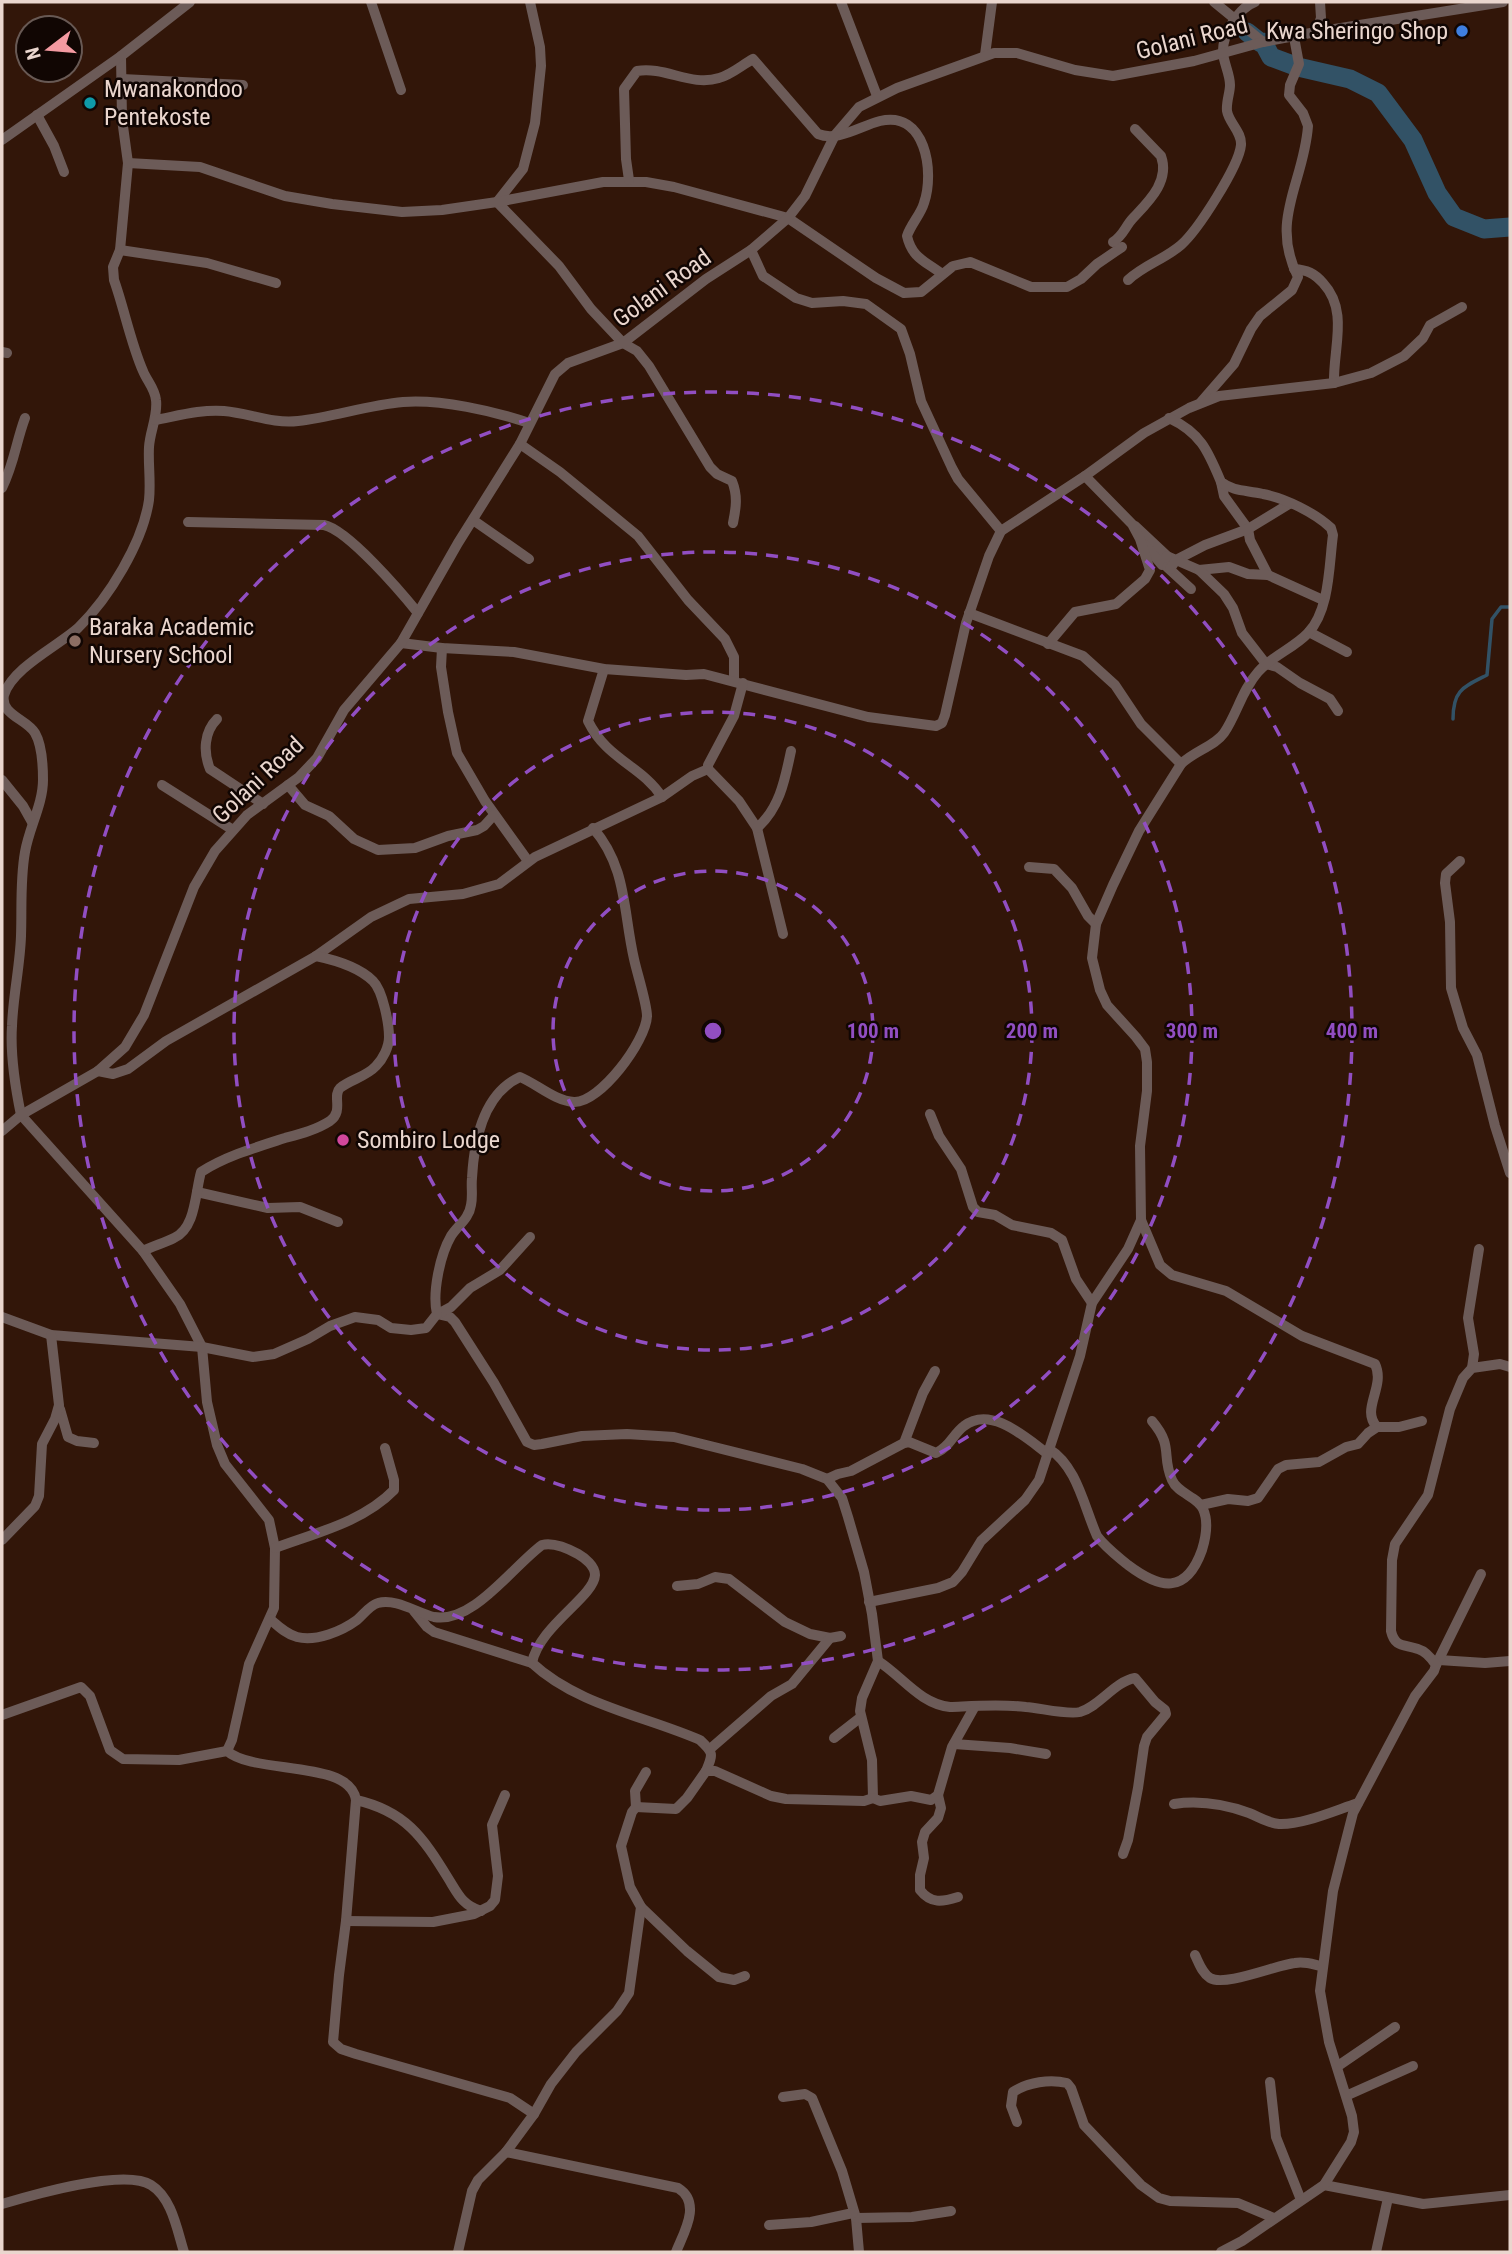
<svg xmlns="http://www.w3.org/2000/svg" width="1512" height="2254" viewBox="0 0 1512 2254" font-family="'Roboto Condensed',sans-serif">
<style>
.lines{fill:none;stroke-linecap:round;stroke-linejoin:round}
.stream{stroke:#325266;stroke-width:3.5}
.river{stroke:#325266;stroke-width:19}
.minor{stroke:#6c5b58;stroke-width:10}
.ring{fill:none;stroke:#914ec2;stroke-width:3.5;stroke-dasharray:12 9}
.shop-dot{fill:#3f7fe0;stroke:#110603;stroke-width:2.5}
.culture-dot{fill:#0f9aa8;stroke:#110603;stroke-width:2.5}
.education-dot{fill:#8d6e63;stroke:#110603;stroke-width:2.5}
.hotel-dot{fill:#d1479c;stroke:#110603;stroke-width:2.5}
.labels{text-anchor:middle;stroke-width:5;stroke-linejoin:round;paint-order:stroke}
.poi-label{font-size:24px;fill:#ead6ce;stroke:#110603;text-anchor:start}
.street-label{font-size:24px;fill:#ead6ce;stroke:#110603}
.centre{fill:#914ec2;stroke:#110603;stroke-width:3.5}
.ring-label{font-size:21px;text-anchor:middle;font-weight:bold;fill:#914ec2;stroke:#110603;stroke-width:5;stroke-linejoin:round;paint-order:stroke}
</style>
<rect width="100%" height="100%" fill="#321609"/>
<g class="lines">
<path class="stream" d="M1453 719C1453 690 1463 687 1487 675L1492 619 1501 607H1510"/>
<polyline class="river" points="1247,32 1261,43 1263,42 1271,57 1298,67 1350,79 1378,93 1413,140 1437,193 1454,217 1484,229 1510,227"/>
<g class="minor">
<polyline points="371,2 401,90"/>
<path d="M530 2 540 47 541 66 535 123 523 169 497 202 559 266 591 309 623 343 637 351 649 366 710 467 717 474 732 481C738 496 736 508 733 523"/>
<polyline points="841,2 877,96"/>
<polyline points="1214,2 1263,42"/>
<polyline points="1316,32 1321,18 1320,2"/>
<polyline points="985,55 992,2"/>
<path d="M121 56 122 119 128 163 120 250 113 267 114 280C124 308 131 344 143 371 147 381 155 389 156 400 158 416 150 431 149 447 148 464 151 482 149 500 143 542 109 598 78 628 58 646 12 668 4 695 0 715 27 719 35 733 42 745 43 766 43 780 43 804 29 828 25 852 20 880 22 908 21 936 20 966 13 996 12 1026 10 1056 15 1086 21 1115L143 1251 180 1304 202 1347 207 1402 217 1445 225 1464 269 1520 275 1548 274 1608 249 1664 232 1740 227 1751"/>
<polyline points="122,79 243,85"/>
<polyline points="37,115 54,146 64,172"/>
<polyline points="2,140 121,56 190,2"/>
<polyline points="128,163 200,167 285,196 332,204 402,212 442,210 497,202 603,182 646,182 674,187 788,218 876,278 904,293 921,292 953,266 970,262 1031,287 1067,287 1081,279 1097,264 1122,247"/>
<path d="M629 180 626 159 624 89 637 71C665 66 691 87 719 78 731 75 742 65 753 59L818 134C838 142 860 126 880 121 925 110 935 171 924 203 921 214 911 224 907 236 912 258 925 261 942 274"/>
<path d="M1113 242C1124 235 1125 226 1134 217 1149 201 1170 181 1161 156L1135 129"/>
<polyline points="120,250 207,263 276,283"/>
<polyline points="751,250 763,276 796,298 812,303 843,301 866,304 901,329 910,354 921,401 952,468 958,479 1001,531"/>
<path d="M1294 269C1307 270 1314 273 1323 283 1349 311 1333 348 1334 383"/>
<path d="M1128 280C1144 265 1165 259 1181 245 1198 230 1239 166 1241 145 1242 132 1229 123 1227 111 1226 102 1230 93 1230 85 1230 74 1224 64 1223 53 1222 35 1238 8 1255 2"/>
<polyline points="2,352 7,353"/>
<path d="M1201 402 1234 364 1251 329 1260 316 1292 290 1298 277C1269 219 1304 183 1308 126L1303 113 1289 95 1290 85 1299 64 1294 37"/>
<path d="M155 420C177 416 202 409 224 411 249 413 272 424 298 421 333 417 368 405 403 402 440 399 494 411 529 423"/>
<polyline points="520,444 560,472 638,536 688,600 725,639 734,657 734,681"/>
<polyline points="1221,482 1224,496 1248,529 1250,540 1268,575"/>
<path d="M2 488C14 464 16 442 25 418"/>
<polyline points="473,520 529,559"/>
<path d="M188 522 324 525C348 530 401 592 418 613"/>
<polyline points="1135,526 1167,556 1176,560 1205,545 1248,529 1289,504"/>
<polyline points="1145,545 1162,565 1167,556"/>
<polyline points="1167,567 1191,589"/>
<polyline points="1170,569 1176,560 1199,570 1229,567 1248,574 1268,575 1323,600"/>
<polyline points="1199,570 1224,594 1233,608 1242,633 1266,664 1277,667 1300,683 1330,699 1338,711"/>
<polyline points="969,613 1083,656 1115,685 1141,724 1181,764"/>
<polyline points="1309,632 1347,652"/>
<polyline points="401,643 442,648 514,652 604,669 686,675 704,674 868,717 936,726 942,723 945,715 966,623 989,556 1001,531 1085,476 1144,433 1189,408 1219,396 1334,383 1371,373 1404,356 1423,338 1430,325 1462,307"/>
<polyline points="1048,644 1075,612 1116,604 1145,579 1150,570 1140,539 1132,524 1085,476"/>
<polyline points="442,648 441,667 448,712 457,753 485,801 528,861"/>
<path d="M604 669 588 721C607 760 641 765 662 797"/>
<polyline points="743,683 734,716 708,765 708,769 739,801 757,828 783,934"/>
<path d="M217 719C204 732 203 752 210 769L263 804"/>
<polyline points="2,780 23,806 32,822"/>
<polyline points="162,785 233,830"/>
<polyline points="288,785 305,805 329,816 354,839 378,850 415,848 448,836 477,830 484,826 494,815"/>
<path d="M757 828C780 808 785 779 791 751"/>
<polyline points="1460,861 1446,874 1445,883 1450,922 1451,988 1463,1028 1477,1055 1495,1126 1510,1173"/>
<polyline points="1029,867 1054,869 1072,888 1088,916 1096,924"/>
<polyline points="98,1071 113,1074 128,1069 166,1041 316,956 371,917 409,899 463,894 499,884 535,857 662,797 692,776 708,769"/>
<polyline points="930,1114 939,1136 961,1169 973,1207 978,1212 995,1215 1012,1225 1051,1233 1062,1240 1076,1279 1092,1303"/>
<polyline points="2,1131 21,1115 98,1071 125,1047 144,1015 194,887 215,851 247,815 299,777 317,758 344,710 401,643 458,543 520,444 555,374 568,363 623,343 706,279 751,250 788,218 805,196 835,135 859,107 897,88 994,53 1017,53 1075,70 1113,76 1194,61 1263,42 1316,32 1503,2"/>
<polyline points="197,1192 268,1208 300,1207 338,1222"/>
<path d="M1141 1220 1160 1265 1172 1275 1226 1291 1302 1336 1375 1364C1386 1387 1360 1409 1377 1427"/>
<path d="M143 1251C153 1246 164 1243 174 1238 196 1228 195 1193 201 1172 226 1156 257 1147 285 1138 300 1134 316 1130 330 1121 344 1111 332 1096 340 1088 351 1079 366 1077 376 1066 383 1059 389 1047 389 1037 389 1024 383 991 373 981 359 967 335 960 316 956"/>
<polyline points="437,1314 450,1317 455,1322 494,1383 527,1442 534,1445 542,1444 582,1436 627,1434 674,1437 802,1469 827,1479 842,1498 848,1517 864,1572 872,1614 878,1661 862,1698 860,1711 872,1760 873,1798 864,1801 786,1799 771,1796 715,1771 706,1771 687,1798 676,1809 636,1807"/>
<polyline points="438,1314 451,1307 470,1288 500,1270 530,1237"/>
<path d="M2 1317 51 1335 202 1347 253 1357 274 1354 308 1339 330 1326 355 1317 378 1320 391 1328 411 1330 426 1328 437 1314C432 1293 440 1255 451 1236 458 1225 469 1219 471 1205 473 1196 471 1187 472 1178 474 1141 483 1094 520 1077 537 1084 555 1101 574 1102 600 1103 646 1041 647 1016 647 1004 637 973 634 959 623 911 627 867 593 828"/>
<polyline points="1472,1368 1474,1354 1468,1318 1479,1249"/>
<polyline points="60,1409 68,1437 77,1441 94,1443"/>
<polyline points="1377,1427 1399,1427 1422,1421"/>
<polyline points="904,1443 923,1393 935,1371"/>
<path d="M1049 1449C1077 1466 1084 1507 1097 1536 1106 1548 1116 1555 1128 1565 1160 1589 1186 1595 1202 1550 1206 1537 1209 1522 1203 1509 1197 1496 1178 1494 1172 1480 1161 1455 1174 1447 1152 1421"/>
<path d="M827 1479 838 1474 851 1471 904 1443 909 1442 936 1453C950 1447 953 1434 964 1426 991 1405 1026 1438 1048 1454"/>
<polyline points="1201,1505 1228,1499 1248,1501 1258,1498 1278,1469 1286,1465 1319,1462 1346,1447 1358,1444 1368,1433 1377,1427"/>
<polyline points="2,1540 35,1506 39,1496 42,1444 55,1419 59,1405 51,1335"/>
<path d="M275 1548C315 1533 363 1522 394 1490V1480L385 1448"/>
<polyline points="677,1586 698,1584 715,1577 729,1579 785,1622 810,1634 830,1638"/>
<path d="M869 1602 938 1588 953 1582 962 1572 981 1541 1025 1500 1039 1480 1080 1356 1092 1303 1128 1249 1141 1220 1140 1146 1147 1091V1062L1145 1049 1136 1037 1107 1005 1100 990 1092 958 1096 924 1113 885 1139 831 1181 764C1194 751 1215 746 1224 733 1237 714 1242 690 1258 672 1272 656 1294 648 1308 633 1330 610 1329 564 1333 535L1331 528C1315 513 1285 498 1263 494 1247 490 1234 492 1221 482 1208 451 1201 433 1169 418"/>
<polyline points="414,1611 427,1627 434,1632 532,1663"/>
<path d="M270 1619C278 1626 286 1634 297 1637 316 1642 342 1631 357 1620 363 1615 370 1605 378 1603 396 1598 417 1613 434 1617 473 1624 512 1567 542 1545 554 1542 567 1548 578 1554 585 1558 595 1566 595 1575 594 1597 539 1626 532 1663 577 1705 645 1716 700 1740 714 1753 713 1754 706 1771"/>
<polyline points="1439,1660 1485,1663 1510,1661"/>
<path d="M878 1661C902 1676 920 1704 950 1707 975 1706 1001 1704 1026 1707 1040 1708 1067 1715 1080 1712 1100 1706 1114 1682 1135 1678L1155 1702 1165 1710 1166 1714 1147 1737 1144 1746 1138 1788 1128 1840 1123 1854"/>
<polyline points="1436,1665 1481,1574"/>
<path d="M2 1715 81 1687 90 1696 110 1750 123 1759 179 1760 227 1751C254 1775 350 1759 356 1800L346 1921 339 1975 333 2042 341 2049 356 2054 510 2098 534 2114"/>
<polyline points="834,1738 861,1717"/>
<polyline points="954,1744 1010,1748 1046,1754"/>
<polyline points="710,1749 771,1696 792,1684 830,1638 841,1636"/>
<path d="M938 1795 941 1808 938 1818 925 1832 922 1842 924 1858 920 1875V1890C931 1904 942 1902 958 1897"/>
<polyline points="873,1798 880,1801 911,1796 931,1800 938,1795 952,1747 975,1706"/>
<path d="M356 1800C405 1811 423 1837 448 1878 458 1894 462 1905 481 1911"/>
<path d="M1174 1804C1201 1800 1224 1804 1249 1813 1259 1817 1268 1823 1279 1824 1303 1825 1336 1810 1358 1803"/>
<polyline points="641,1907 687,1951 719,1977 734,1980 745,1976"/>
<polyline points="346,1921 433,1922 474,1914 490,1906 495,1900 498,1876 492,1825 505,1795"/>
<path d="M1195 1955C1199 1963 1202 1973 1210 1978 1225 1987 1276 1965 1295 1963 1304 1961 1312 1964 1321 1966"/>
<polyline points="1338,2066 1395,2027"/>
<polyline points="1270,2082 1276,2137 1301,2200"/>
<polyline points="1348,2095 1413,2066"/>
<polyline points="783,2097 805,2094 812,2098 842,2171 856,2218 859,2252"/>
<path d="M1017 2122 1011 2106 1013 2092C1028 2082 1050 2079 1067 2083L1071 2088 1084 2125 1141 2185 1159 2198 1170 2201 1238 2203 1274 2218"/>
<path d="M506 2152 678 2188C702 2203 684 2232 676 2252"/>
<polyline points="1324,2185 1423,2204 1510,2195"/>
<path d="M2 2204C32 2195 125 2168 151 2185 172 2198 177 2230 184 2252"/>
<polyline points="856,2218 912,2217 951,2211"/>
<polyline points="769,2225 811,2222 853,2213"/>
<polyline points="458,2252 472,2191 478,2180 506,2152 534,2114 551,2084 576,2052 617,2011 629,1993 641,1907 630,1887 621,1846 632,1812 636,1807 635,1791 646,1772"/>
<path d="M1221 2252 1242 2241 1324 2185 1351 2142 1354 2132 1352 2116 1329 2042 1320 1991 1333 1891 1353 1813 1415 1696 1434 1671 1436 1665C1432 1659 1425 1651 1418 1649 1404 1644 1395 1648 1391 1631L1392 1560 1395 1544 1428 1495 1450 1409 1463 1378 1472 1368 1500 1364 1510 1367"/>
<polyline points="1376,2252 1388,2198"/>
</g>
</g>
<g class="ring">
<circle cx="713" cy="1031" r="160"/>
<circle cx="713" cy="1031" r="319"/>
<circle cx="713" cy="1031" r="479"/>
<circle cx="713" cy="1031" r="639"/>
</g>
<circle class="shop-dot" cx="1462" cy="31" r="7"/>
<circle class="culture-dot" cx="90" cy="103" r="7"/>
<circle class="education-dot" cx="75" cy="641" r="7"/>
<circle class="hotel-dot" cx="343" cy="1140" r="7"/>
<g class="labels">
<g class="poi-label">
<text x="1448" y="39" text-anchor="end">Kwa Sheringo Shop</text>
<text x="104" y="97">Mwanakondoo<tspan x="104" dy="28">Pentekoste</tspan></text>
<text x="89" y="635">Baraka Academic<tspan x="89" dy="28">Nursery School</tspan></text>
<text x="357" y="1148">Sombiro Lodge</text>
</g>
<g class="street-label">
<text transform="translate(1192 38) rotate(-14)" y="8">Golani Road</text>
<text transform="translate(662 288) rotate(-36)" y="8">Golani Road</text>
<text transform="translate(258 780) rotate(-43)" y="8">Golani Road</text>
</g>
</g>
<circle cx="713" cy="1031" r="10" class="centre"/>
<g class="ring-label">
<text x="873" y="1038">100 m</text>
<text x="1032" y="1038">200 m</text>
<text x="1192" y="1038">300 m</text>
<text x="1352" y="1038">400 m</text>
</g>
<rect width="1512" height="2254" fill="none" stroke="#ead6ce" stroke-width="7"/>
<g transform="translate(49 49) rotate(254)"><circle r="33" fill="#110603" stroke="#685954" stroke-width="2"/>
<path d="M0-5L12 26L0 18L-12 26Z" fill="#f49aa1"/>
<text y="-10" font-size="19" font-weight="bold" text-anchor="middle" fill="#ead6ce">N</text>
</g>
</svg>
